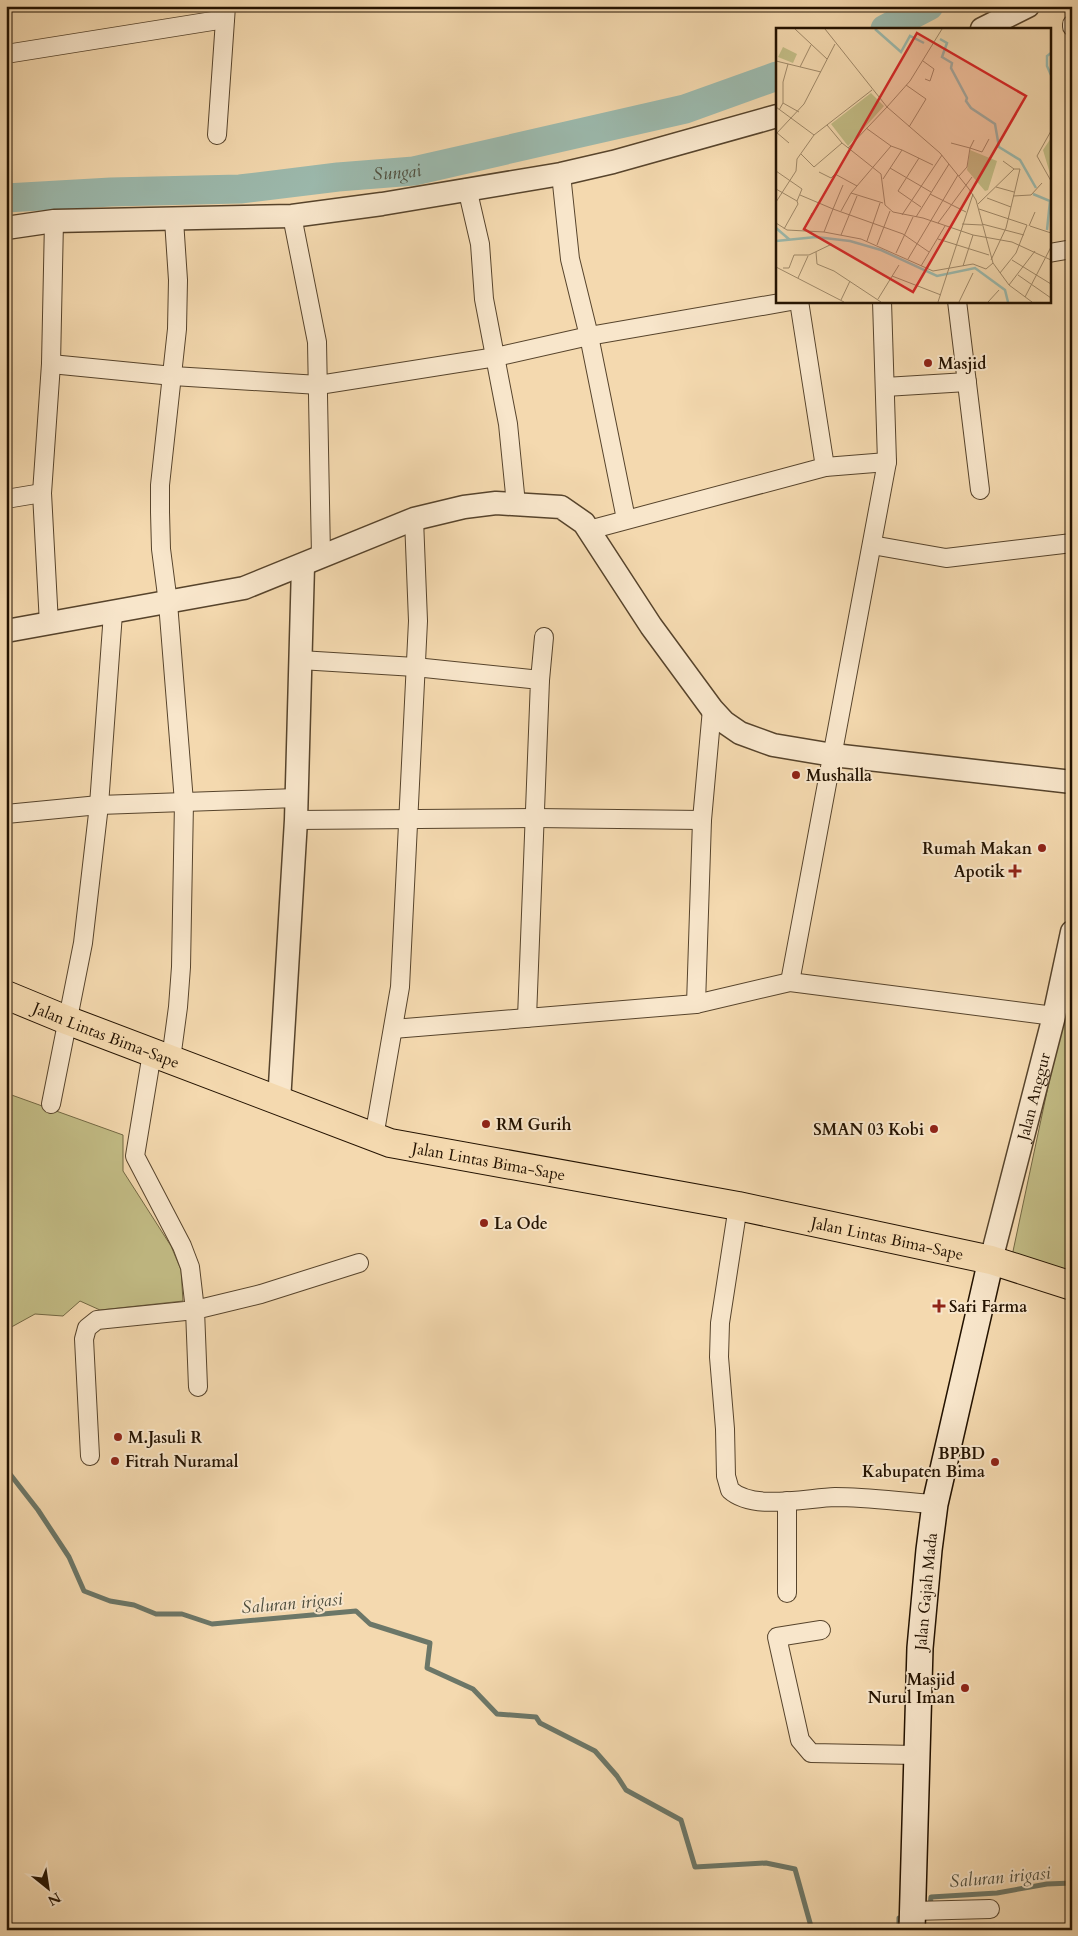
<svg xmlns="http://www.w3.org/2000/svg" width="1078" height="1936" viewBox="0 0 1078 1936" font-family="Cardo,serif">
<style>
.green{fill:#c3bd86;stroke:#736843}
.lines{fill:none;stroke-linecap:round;stroke-linejoin:round}
.stream{stroke:#6c7768;stroke-width:5}
.river{stroke:#9cbaae;stroke-width:29}
.minor-casing{stroke:#57442c;stroke-width:20}
.tertiary-casing{stroke:#57442c;stroke-width:25}
.secondary-casing{stroke:#231200;stroke-width:28}
.trunk-casing{stroke:#231200;stroke-width:30}
.minor{stroke:#f8e6cb;stroke-width:18}
.tertiary{stroke:#f8e6cb;stroke-width:22}
.secondary{stroke:#f8e6cb;stroke-width:25}
.trunk{stroke:#f4d9af;stroke-width:28}
.poi-dot{fill:#8f2418;stroke:#f8e6cb;stroke-width:2}
.labels{text-anchor:middle;stroke-width:4;stroke-linejoin:round;paint-order:stroke}
.poi-label{font-size:16px;font-weight:bold;fill:#231200;stroke:#f8e6cb;text-anchor:start}
.street-label{font-size:16px;fill:#231200;stroke:#f8e6cb}
.water-label{font-size:18px;font-style:italic;fill:#4d4d3d;stroke:#f8e6cb}
.inset-river{fill:none;stroke:#9cbaae;stroke-width:2.5}
.inset-road{fill:none;stroke:#a08969;stroke-width:1}
.view{fill:#d62828;fill-opacity:0.15;stroke:#d62828;stroke-width:2.5}
.inset-edge{fill:none;stroke:#231200;stroke-width:2.5}
</style>
<rect width="100%" height="100%" fill="#f4d9af"/>
<filter id="stains"><feTurbulence type="fractalNoise" baseFrequency=".004" numOctaves="4"/><feColorMatrix values="0 0 0 0 .2 0 0 0 0 .09 0 0 0 0 .02 0 0 0 .5 -.17"/></filter>
<radialGradient id="worn" r=".72"><stop offset=".6" stop-color="#630" stop-opacity="0"/><stop offset="1" stop-color="#630" stop-opacity=".3"/></radialGradient>
<g class="green">
<polygon points="1072,974 1072,1272 1012,1256"/>
<polygon points="6,1093 123,1135 123,1171 171,1246 181,1270 183,1301 100,1310 80,1301 63,1316 35,1314 6,1330"/>
</g>
<g class="lines">
<g class="stream">
<polyline points="6,1469 38,1510 69,1557 84,1591 110,1601 134,1605 156,1614 182,1614 212,1624 356,1611 370,1624 430,1643 427,1668 473,1689 497,1714 536,1717 540,1723 595,1751 617,1776 626,1790 681,1820 695,1867 766,1863 795,1869 812,1930"/>
<polyline points="930,1907 931,1897 997,1893 1047,1884 1072,1883"/>
<polyline points="899,1930 899,1918 905,1918"/>
</g>
<g class="river">
<polyline points="885,29 929,6"/>
<path id="s1" d="M6 198 111 192 240 189 338 177 414 171 685 109 777 76"/>
</g>
<g class="minor-casing">
<g id="minor">
<polyline points="1072,24 1072,27"/>
<polyline points="6,54 225,19"/>
<polyline points="217,135 226,6"/>
<polyline points="561,174 570,259 589,336 626,519"/>
<polyline points="467,188 480,244 484,299 508,424 516,504"/>
<polyline points="292,216 317,342 321,556"/>
<polyline points="1049,253 1072,249"/>
<polyline points="799,301 825,467"/>
<polyline points="957,301 980,490"/>
<polyline points="51,364 173,376 319,385 496,357 589,336 791,301"/>
<polyline points="885,387 967,382"/>
<polyline points="6,499 42,493"/>
<polyline points="589,530 825,467 887,462"/>
<polyline points="872,545 946,558 1072,543"/>
<polyline points="49,624 42,493 51,364 54,221"/>
<polyline points="300,660 415,667 540,680 527,1018"/>
<polyline points="540,680 544,637"/>
<polyline points="6,814 99,805 297,798"/>
<polyline points="296,820 535,818 702,820"/>
<polyline points="790,982 887,462 882,301"/>
<polyline points="696,1004 790,982 1054,1016"/>
<polyline points="393,1029 696,1004 702,820 712,709"/>
<polyline points="171,1059 178,1007 181,967 184,802 168,603 161,549 160,512 160,485 177,329 178,280 174,220"/>
<polyline points="51,1104 83,943 99,805 113,613"/>
<polyline points="374,1137 400,987 418,621 414,519"/>
<path d="M738 1206 720 1323 719 1357 725 1429 726 1476 730 1490C753 1511 806 1498 835 1497 868 1497 902 1502 935 1504"/>
<polyline points="198,1387 195,1310 261,1294 359,1263"/>
<polyline points="90,1456 84,1339 87,1328 97,1320 195,1310 190,1267 182,1246 135,1156 152,1053"/>
<polyline points="787,1593 787,1501"/>
<polyline points="821,1630 777,1637 800,1740 811,1753 916,1755"/>
<polyline points="913,1911 990,1909"/>
</g>
</g>
<g class="tertiary-casing">
<g id="tertiary">
<polyline points="982,29 1028,6"/>
<polyline points="6,228 54,221 292,216 382,204 561,174 613,162 777,116"/>
<polyline points="6,631 244,588 414,519 464,507 496,503 561,507 584,523 651,626 712,709 724,722 740,733 773,745 833,755 1072,782"/>
<polyline points="279,1102 296,820 303,566"/>
<path id="s2" d="M991 1260 1054 1016 1072 932"/>
</g>
</g>
<g class="secondary-casing">
<g id="secondary">
<path id="s3" d="M912 1930 920 1648 929 1550 935 1504 991 1260"/>
</g>
</g>
<g class="trunk-casing">
<g id="trunk">
<path id="s4" d="M6 995 69 1021 390 1143 738 1206 991 1260 1072 1286"/>
</g>
</g>
<use href="#minor" class="minor"/>
<use href="#tertiary" class="tertiary"/>
<use href="#secondary" class="secondary"/>
<use href="#trunk" class="trunk"/>
</g>
<g class="poi-dot">
<circle cx="928" cy="363" r="5"/>
<circle cx="796" cy="775" r="5"/>
<circle cx="1042" cy="848" r="5"/>
<path d="M1012.5 863.5h5v5h5v5h-5v5h-5v-5h-5v-5h5z"/>
<circle cx="486" cy="1124" r="5"/>
<circle cx="934" cy="1129" r="5"/>
<circle cx="484" cy="1223" r="5"/>
<path d="M936.5 1298.5h5v5h5v5h-5v5h-5v-5h-5v-5h5z"/>
<circle cx="118" cy="1437" r="5"/>
<circle cx="115" cy="1461" r="5"/>
<circle cx="995" cy="1462" r="5"/>
<circle cx="965" cy="1688" r="5"/>
</g>
<g class="labels">
<g class="poi-label">
<text x="938" y="369">Masjid</text>
<text x="806" y="781">Mushalla</text>
<text x="1032" y="854" text-anchor="end">Rumah Makan</text>
<text x="1005" y="877" text-anchor="end">Apotik</text>
<text x="496" y="1130">RM Gurih</text>
<text x="924" y="1135" text-anchor="end">SMAN 03 Kobi</text>
<text x="494" y="1229">La Ode</text>
<text x="949" y="1312">Sari Farma</text>
<text x="128" y="1443">M.Jasuli R</text>
<text x="985" y="1459" text-anchor="end">BPBD<tspan x="985" dy="18">Kabupaten Bima</tspan></text>
<text x="125" y="1467">Fitrah Nuramal</text>
<text x="955" y="1685" text-anchor="end">Masjid<tspan x="955" dy="18">Nurul Iman</tspan></text>
</g>
<g class="street-label">
<text dy="6" stroke="none"><textPath href="#s4" startOffset="108">Jalan Lintas Bima-Sape</textPath></text>
<text dy="6" stroke="none"><textPath href="#s2" startOffset="169">Jalan Anggur</textPath></text>
<text dy="6" stroke="none"><textPath href="#s4" startOffset="512">Jalan Lintas Bima-Sape</textPath></text>
<text dy="6" stroke="none"><textPath href="#s4" startOffset="918">Jalan Lintas Bima-Sape</textPath></text>
<text dy="6" stroke="none"><textPath href="#s3" startOffset="339">Jalan Gajah Mada</textPath></text>
</g>
<g class="water-label">
<text dy="6" stroke="none"><textPath href="#s1" startOffset="392">Sungai</textPath></text>
<text transform="translate(292 1603) rotate(-5)" y="6">Saluran irigasi</text>
<text transform="translate(1000 1877) rotate(-5)" y="6">Saluran irigasi</text>
</g>
</g>
<g transform="translate(776 28)">
<rect width="275" height="275" fill="#f4d9af"/>
<path d="M7 19 21 26 17 35 2 29ZM95 65 108 78 72 118 55 96ZM275 110V149L267 122ZM194 122 221 133 212 162 209 163 191 142Z" fill="#c3bd86"/>
<path class="inset-river" d="M99 1 125 24 134 8 148 15M164 11 171 15 166 29 176 35 175 40 191 70 190 73 195 80 219 96 223 119 244 132 260 160M275 25 271 28V38L275 47M257 166 274 173 271 202M0 200 14 212M0 213 40 209 74 213 105 222 161 248 199 240 229 262 232 274"/>
<path class="inset-road" d="M19 1 51 31M49 1 111 79 164 125 193 161 200 172 217 235 233 257 256 274M0 33 45 44M147 33 158 41 154 53 149 51M24 39 35 17M130 57 150 71 133 99M7 75 23 84M0 79 38 107 96 62M111 79 134 53 166 1M3 82 7 75V54L12 36M51 97 66 115 105 146 109 177 117 184 147 190 197 207 236 214 275 232M90 100 115 118 126 122M275 103 261 128 275 153M0 104 13 115M0 106 28 76 59 16M175 115 194 120 198 112M72 120 111 79M25 126 38 139 66 115M143 130 122 163 145 179M114 140 155 164M0 143 26 161 21 173 0 161M43 144 55 150 59 146 81 158M183 148 191 139 194 120 206 124 213 111M107 151 126 122 157 137M220 159 238 164M75 165 107 175M154 166 190 184M24 167 57 181 67 157M237 168 255 167 266 155M211 170 235 179M0 174 20 143 21 131 38 107M202 176 238 141M203 181 251 197 240 225 224 245M65 183 75 165 115 118M126 187 166 127M140 189 173 136M0 195 11 202 48 204 85 211 157 243 197 236 210 241 217 235M162 195 196 149M186 196 206 197M206 196 248 207M253 198 259 184M254 198 275 205M8 201 22 176 21 173M28 203 36 185M48 204 57 181 127 206 153 224M65 207 81 168M162 211 213 227M91 213 104 175M101 217 114 183M40 224 41 236 58 243 105 274M120 225 137 189M132 231 182 147M215 232 230 200 244 141H238L227 133M236 232 275 256M145 238 169 198M187 238 197 207M0 239 68 274M7 240H13L18 227H33L56 216M242 247 275 270M116 248 165 267M22 250 32 228M233 257 259 223M249 269 275 219M102 271 123 237M65 272 74 253M162 274 197 166M183 274 197 245M212 274 223 262"/>
<path class="view" d="M141 5 250 68 137 264 28 201Z"/>
<rect width="275" height="275" class="inset-edge"/>
</g>
<rect width="1078" height="1936" fill="none" stroke="#f4d9af" stroke-width="25"/>
<rect x="8" y="8" width="1063" height="1921" fill="none" stroke="#231200" stroke-width="2.5"/>
<rect x="12" y="12" width="1053" height="1911" fill="none" stroke="#231200"/>
<g transform="translate(48 1888) rotate(150)" stroke="#f8e6cb" stroke-width="4" paint-order="stroke">
<path d="M0-4L9 19L0 12L-9 19Z" fill="#231200"/>
<text y="-8" font-size="14" font-weight="bold" text-anchor="middle" fill="#231200">N</text>
</g>
<rect width="100%" height="100%" filter="url(#stains)"/>
<rect width="100%" height="100%" fill="url(#worn)"/>
</svg>
